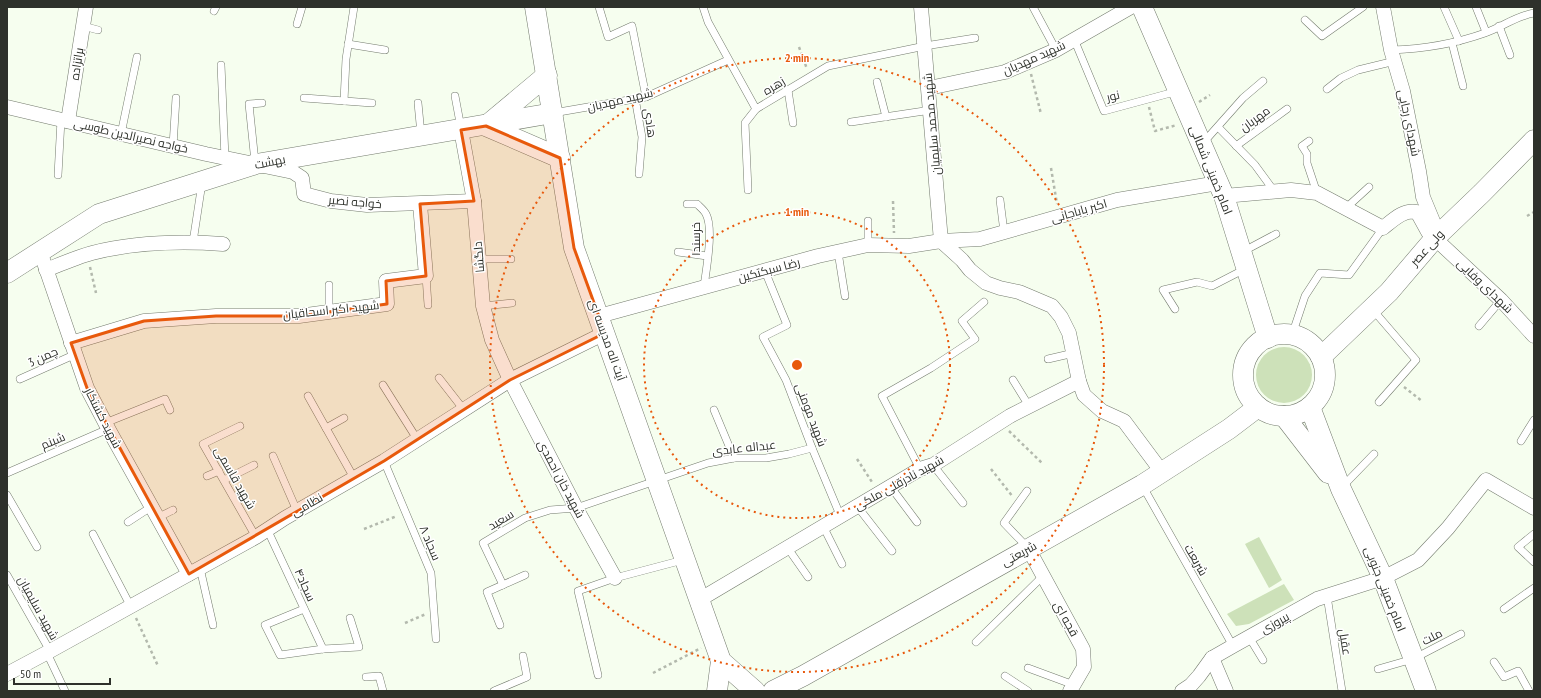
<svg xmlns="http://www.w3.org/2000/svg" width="1541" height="698" viewBox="0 0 1541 698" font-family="'PT Sans Narrow',Cairo,sans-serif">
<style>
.green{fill:#cde1b9}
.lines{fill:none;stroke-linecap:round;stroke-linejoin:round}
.lane-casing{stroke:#747b6e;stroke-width:8}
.street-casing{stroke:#747b6e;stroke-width:15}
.secondary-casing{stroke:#747b6e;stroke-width:21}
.path{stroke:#b3b9ad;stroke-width:2.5;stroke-dasharray:3 3;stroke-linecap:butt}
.lane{stroke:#fff;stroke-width:7}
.street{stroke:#fff;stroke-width:14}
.secondary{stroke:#fff;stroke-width:20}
.marked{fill:#e8590c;fill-opacity:0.2;stroke:#e8590c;stroke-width:3;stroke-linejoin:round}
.ring{fill:none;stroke:#e8590c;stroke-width:2;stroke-dasharray:2 4}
.labels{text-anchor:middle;stroke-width:3;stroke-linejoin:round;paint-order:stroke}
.street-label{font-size:12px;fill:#2e312b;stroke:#fff}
.centre{fill:#e8590c;stroke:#fff;stroke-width:2}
.ring-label{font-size:12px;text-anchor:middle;font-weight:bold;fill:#e8590c;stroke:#fff;stroke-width:3;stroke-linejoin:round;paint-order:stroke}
</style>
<rect width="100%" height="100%" fill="#f6feef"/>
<g class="green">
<circle cx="1284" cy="375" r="28"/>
<polygon points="1259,537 1282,580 1269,588 1245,544"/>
<polygon points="1284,584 1294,600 1249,624 1236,626 1227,614"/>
</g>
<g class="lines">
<g class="lane-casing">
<g id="lane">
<polyline points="599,7 608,37 632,26 646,97"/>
<polyline points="703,7 708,22 756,109 828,66 925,46 975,38"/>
<polyline points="1033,7 1056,50"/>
<polyline points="1444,7 1459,41"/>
<polyline points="1476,7 1486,32"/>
<polyline points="214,11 216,7"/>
<polyline points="1305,20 1322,36 1363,7"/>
<polyline points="297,24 302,7"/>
<polyline points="83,26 98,30"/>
<polyline points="1499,26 1510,55"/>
<polyline points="1074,39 1104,111 1178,91"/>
<polyline points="1452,43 1463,86"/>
<polyline points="348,44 385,50"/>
<path d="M1391 50C1424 49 1454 44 1485 33 1502 27 1516 16 1534 13"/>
<polyline points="221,65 225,158"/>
<polyline points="877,82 886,117"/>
<polyline points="1327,89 1341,78 1358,70 1395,61"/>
<polyline points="788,90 793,123"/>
<polyline points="455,96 461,128"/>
<polyline points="304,98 372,103"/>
<polyline points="635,98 642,137 639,174"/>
<polyline points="344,101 346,59 354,7"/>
<polyline points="418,103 421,134"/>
<polyline points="553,113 646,97 728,60"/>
<polyline points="851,122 931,110"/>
<polyline points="1218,127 1255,165 1274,191"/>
<polyline points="121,134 137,57"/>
<polyline points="1309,141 1302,146 1307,154 1307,163 1317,193"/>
<polyline points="1203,143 1243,98 1263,81"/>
<polyline points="173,146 176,98"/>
<polyline points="1236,146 1287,109"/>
<polyline points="255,162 249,104 262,103"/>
<polyline points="58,175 61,120"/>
<polyline points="748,190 745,123 756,109"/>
<polyline points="1000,200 1004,232"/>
<path d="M687 204H697C700 207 704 210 706 214 714 229 706 270 704 287"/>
<polyline points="1346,208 1369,187"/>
<polyline points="868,221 868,245"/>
<polyline points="193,242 202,183"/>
<polyline points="678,252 707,256"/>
<polyline points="838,252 845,296"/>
<polyline points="1242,252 1276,234"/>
<polyline points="479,259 511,259"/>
<polyline points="765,271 787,325 763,337 786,380 812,448 840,515"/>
<polyline points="426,276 428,305"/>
<polyline points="329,285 329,312"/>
<polyline points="483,306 512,303"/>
<polyline points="1175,309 1163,290 1197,282 1212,286 1245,269"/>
<polyline points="1373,310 1416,360 1379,402"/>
<polyline points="1479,326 1501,300"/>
<polyline points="1292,335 1305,296 1320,273 1349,275 1383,228"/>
<polyline points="1048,359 1074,353"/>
<polyline points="439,378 464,410"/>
<polyline points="20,379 76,354"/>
<polyline points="1013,380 1029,406"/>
<polyline points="383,385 417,439"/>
<polyline points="308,396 354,478"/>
<polyline points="714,410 734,458"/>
<polyline points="105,423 165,399 170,410"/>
<polyline points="240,426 203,444 256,537"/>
<polyline points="326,428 344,418"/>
<polyline points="1521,441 1534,420"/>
<polyline points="273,456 297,511"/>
<polyline points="384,461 431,573 436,639"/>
<polyline points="933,465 963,503"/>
<polyline points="920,469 882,396 931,368 975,339 962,321 984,302"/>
<polyline points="7,473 108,429"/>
<polyline points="207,476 219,471"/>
<polyline points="224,480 254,465"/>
<polyline points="1142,485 1233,646"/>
<polyline points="890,486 917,522"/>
<polyline points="1342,487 1374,454"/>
<polyline points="1027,491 1004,523 1028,548"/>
<polyline points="7,495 37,547"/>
<polyline points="857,506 892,551"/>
<polyline points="157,518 173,510"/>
<polyline points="128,522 151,507"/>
<polyline points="823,526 842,564"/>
<polyline points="267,529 323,649"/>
<polyline points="93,534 131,607"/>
<polyline points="1534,534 1518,547 1534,562"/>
<polyline points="787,547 808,577"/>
<polyline points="200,568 213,625"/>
<polyline points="7,575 50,651"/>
<polyline points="503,585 483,543 525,518 550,510 576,508 708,463 734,458 766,458 789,454 812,448"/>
<polyline points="1327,596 1342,691"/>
<polyline points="304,609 265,625 280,655 323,649 359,647 350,618"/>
<polyline points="1504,609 1534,588"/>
<polyline points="500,625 487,592 525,575"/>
<polyline points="1249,637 1263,660"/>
<polyline points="976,642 1043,576"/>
<polyline points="47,653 65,691"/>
<polyline points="1494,662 1504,677 1518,671 1529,691"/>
<polyline points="1028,668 1074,685"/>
<polyline points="1378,669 1413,659 1461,634"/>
<polyline points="598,675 578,591 615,578 683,560"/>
<polyline points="1005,676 1028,691"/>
<polyline points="366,677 379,676 383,691"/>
<polyline points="494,691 527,677 523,656"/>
</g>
</g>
<g class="street-casing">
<g id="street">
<polyline points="921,7 941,241"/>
<polyline points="1383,7 1391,50 1403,91 1419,171 1423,197 1435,226 1435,238"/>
<polyline points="929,88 1005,72 1056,50 1131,7"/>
<polyline points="7,107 206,154 293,172 302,178 304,194 331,201 367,205 474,201"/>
<polyline points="68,121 86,7"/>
<polyline points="461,130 474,201 483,306 492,340 510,380 576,508 615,578"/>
<path d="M1224 196 1291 190 1317 193 1383 228C1393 220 1404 209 1417 212L1428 232 1501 300 1534 336"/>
<polyline points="941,241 962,260 970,270 986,283 1000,288 1019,292 1052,306 1061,317 1069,333 1079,381 1084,395 1102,411 1124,421 1162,472"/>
<polyline points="40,251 87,388 110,432 189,574"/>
<path d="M46 270C61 264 77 257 92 253 135 242 180 241 223 244"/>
<polyline points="599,316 818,256 868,245 909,246 941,241 980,239 1117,200 1218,183"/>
<polyline points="71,343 144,321 216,316 299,316 387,304 386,281 426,276 420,204"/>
<polyline points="1028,548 1083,649 1084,667 1070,691"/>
<polyline points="699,600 920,469 933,465 1010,416 1079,381"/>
<polyline points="1212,658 1226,691"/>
<polyline points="7,674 50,651 256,537 285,518 384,461 510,380 605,333"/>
<polyline points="1182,691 1191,685 1199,676 1212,658 1233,646 1317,599 1383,578 1418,560 1448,528 1486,480 1534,508"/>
</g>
</g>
<g class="secondary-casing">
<g id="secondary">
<polyline points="535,7 574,248 721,661 755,691"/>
<polyline points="1142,7 1224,196 1268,338"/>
<polyline points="547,75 486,126 560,158"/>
<polyline points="7,273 99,214 256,164 553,113"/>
<circle cx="1284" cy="375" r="41"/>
<polyline points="1321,357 1389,292 1435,238 1482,193 1534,140"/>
<polyline points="1310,407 1341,489 1383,578 1426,691"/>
<polyline points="1284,416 1328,473"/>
<polyline points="717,691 721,661"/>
<polyline points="773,691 803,676 1142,485 1229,429 1258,407"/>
</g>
</g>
<g class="path">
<polyline points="799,47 807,69"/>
<polyline points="1031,74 1041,114"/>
<polyline points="1199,102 1210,95"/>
<polyline points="1149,107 1155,131 1177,125"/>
<polyline points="1051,168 1057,204"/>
<polyline points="893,201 894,233"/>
<polyline points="1527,216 1534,212"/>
<polyline points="90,267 96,293"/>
<polyline points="1404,387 1422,401"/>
<polyline points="1009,431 1042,463"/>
<polyline points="857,459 872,482"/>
<polyline points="991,469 1013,497"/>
<polyline points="364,529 397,516"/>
<polyline points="136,618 158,666"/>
<polyline points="405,623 426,614"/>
<polyline points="653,673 701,648"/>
</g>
<use href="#lane" class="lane"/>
<use href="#street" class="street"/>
<use href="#secondary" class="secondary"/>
</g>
<path class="marked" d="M486 126 560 158 574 248 605 333 510 380 384 461 189 574 87 388 71 343 144 321 216 316H299L387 304 386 281 426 276 420 204 474 201 461 130Z"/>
<g class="ring">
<circle cx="797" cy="365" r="153"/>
<circle cx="797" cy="365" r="307"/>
</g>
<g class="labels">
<g class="street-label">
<text transform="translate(1034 58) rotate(-24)" y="4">شهید مهدیان</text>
<text transform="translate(77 64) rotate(-81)" y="4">براتزاده</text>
<text transform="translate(774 86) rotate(-31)" y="4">زهره</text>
<text transform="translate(1113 96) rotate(-13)" y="4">نور</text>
<text transform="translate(620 100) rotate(-13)" y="4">شهید مهدیان</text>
<text transform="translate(1255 119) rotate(-36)" y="4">مهربان</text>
<text transform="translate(650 123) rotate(82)" y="4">هادی</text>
<text transform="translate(1409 123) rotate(78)" y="4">شهدای رجایی</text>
<text transform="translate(932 124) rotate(-95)" y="4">شهید محمد سلیمیان</text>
<text transform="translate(131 136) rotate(13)" y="4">خواجه نصیرالدین طوسی</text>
<text transform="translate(270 162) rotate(-11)" y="4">بهشت</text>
<text transform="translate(1211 170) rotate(68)" y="4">امام خمینی شمالی</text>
<text transform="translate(355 202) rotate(5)" y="4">خواجه نصیر</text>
<text transform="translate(1079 211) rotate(-16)" y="4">اکبر باباجانی</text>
<text transform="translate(696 239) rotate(-90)" y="4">خرسند۱</text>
<text transform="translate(1427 248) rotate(-48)" y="4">ولی عصر</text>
<text transform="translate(479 257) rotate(-95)" y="4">دلگشا</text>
<text transform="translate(769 270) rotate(-15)" y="4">رضا سبکتکین</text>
<text transform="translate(1485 286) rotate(44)" y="4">شهدای وفایی</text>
<text transform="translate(331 310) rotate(-6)" y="4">شهید اکبر اسحاقیان</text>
<text transform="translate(607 340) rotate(70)" y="4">آیت اله مدیسه ای</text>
<text transform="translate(43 357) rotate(-24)" y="4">چمن 3</text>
<text transform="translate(811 415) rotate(69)" y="4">شهید مومنی</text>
<text transform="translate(103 418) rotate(63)" y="4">شهید کشتکار</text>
<text transform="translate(53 441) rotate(-23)" y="4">شبنم</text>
<text transform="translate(744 448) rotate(-6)" y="4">عبداله عابدی</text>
<text transform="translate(235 478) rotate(60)" y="4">شهید قاسمی</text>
<text transform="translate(561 479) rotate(62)" y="4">شهید خان احمدی</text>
<text transform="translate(899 483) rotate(-29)" y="4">شهید نادرقلی ملکی</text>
<text transform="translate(307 505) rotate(-30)" y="4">نظامی</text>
<text transform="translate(501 520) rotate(-31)" y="4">سعید</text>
<text transform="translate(430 543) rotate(67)" y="4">سجاد ۸</text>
<text transform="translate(1019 554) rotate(-29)" y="4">شریعتی</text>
<text transform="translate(1196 560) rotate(60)" y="4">شریعت</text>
<text transform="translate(305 585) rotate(66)" y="4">سجاد۴</text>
<text transform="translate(1385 589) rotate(68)" y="4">امام خمینی جنوبی</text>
<text transform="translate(38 608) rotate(61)" y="4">شهید سلیمیان</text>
<text transform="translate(1066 619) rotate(61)" y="4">قجه ای</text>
<text transform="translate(1275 623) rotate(-29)" y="4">پیروزی</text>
<text transform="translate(1432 637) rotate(-28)" y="4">ملت</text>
<text transform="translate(1345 642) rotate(81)" y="4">عقیل</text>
</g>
</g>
<circle cx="797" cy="365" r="6" class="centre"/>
<g class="ring-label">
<text x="797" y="62">2 min</text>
<text x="797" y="216">1 min</text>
</g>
<rect width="1541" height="698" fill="none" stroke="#2e312b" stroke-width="16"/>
<path d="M14 678v6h96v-6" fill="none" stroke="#2e312b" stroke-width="2"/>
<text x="20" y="678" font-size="12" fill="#2e312b" stroke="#ffffff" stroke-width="3" paint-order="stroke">50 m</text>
</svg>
